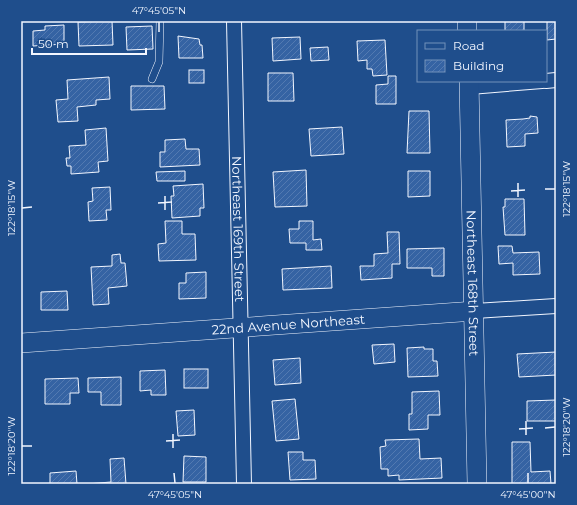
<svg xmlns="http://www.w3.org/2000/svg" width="577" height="505" viewBox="0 0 577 505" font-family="Montserrat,sans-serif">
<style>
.building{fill:url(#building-hatch);stroke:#f2f6ff}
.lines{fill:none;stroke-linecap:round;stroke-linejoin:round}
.lane-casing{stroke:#f2f6ff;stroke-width:8}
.street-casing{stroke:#f2f6ff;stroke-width:16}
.secondary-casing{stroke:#f2f6ff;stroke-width:20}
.lane{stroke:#1f4e8c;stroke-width:7}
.street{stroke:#1f4e8c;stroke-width:14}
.secondary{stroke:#1f4e8c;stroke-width:19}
.ticks{fill:none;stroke:#f2f6ff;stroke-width:1.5}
.labels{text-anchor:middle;stroke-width:3;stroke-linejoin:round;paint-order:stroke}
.street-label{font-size:13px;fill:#f2f6ff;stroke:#1f4e8c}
.neatline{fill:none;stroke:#f2f6ff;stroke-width:1.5}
.ticks-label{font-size:10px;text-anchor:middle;fill:#f2f6ff}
</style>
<defs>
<pattern id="building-hatch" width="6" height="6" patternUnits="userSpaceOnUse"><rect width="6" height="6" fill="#3563a3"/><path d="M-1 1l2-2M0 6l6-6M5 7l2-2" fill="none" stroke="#537ab1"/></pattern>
</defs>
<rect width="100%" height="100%" fill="#1f4e8c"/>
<g class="building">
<polygon points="112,21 113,45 79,46 78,22"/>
<rect x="505" y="21" width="19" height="10"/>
<polygon points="547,21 556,21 556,39 547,40"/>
<polygon points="64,25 64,44 33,46 33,31 45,30 45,26"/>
<polygon points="152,26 153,49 127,50 126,27"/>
<polygon points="178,36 199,39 200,45 202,45 203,58 179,58"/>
<polygon points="300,37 301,59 273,61 272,38"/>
<polygon points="385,40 387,75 373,76 372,69 367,69 367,60 358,61 357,41"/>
<polygon points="328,47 329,60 311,61 310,48"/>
<rect x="189" y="70" width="15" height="13"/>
<polygon points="268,73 293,73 294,101 268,101"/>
<polygon points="388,76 396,76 396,104 376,104 376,85 388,84"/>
<polygon points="109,77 110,99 96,100 96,105 77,107 78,121 58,122 56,100 68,99 67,80"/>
<polygon points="131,86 164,86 165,109 131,110"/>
<polygon points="409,111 429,111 430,153 407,153"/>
<polygon points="530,116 537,117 538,133 525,134 525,146 507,147 506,120 523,119 530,118"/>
<polygon points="342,127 344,154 311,156 309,129"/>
<polygon points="106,128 108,161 98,162 99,172 71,174 71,166 67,166 66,158 70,158 69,146 86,145 85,130"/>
<polygon points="185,139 186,149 199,149 200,165 160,167 160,152 165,152 165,140"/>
<polygon points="306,170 307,206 275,207 273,172"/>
<polygon points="185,171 185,181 157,181 156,172"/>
<polygon points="408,171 430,171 430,196 408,197"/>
<polygon points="203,184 204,208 200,208 200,216 172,218 171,196 174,196 173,186"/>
<polygon points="110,187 111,210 106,210 107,220 89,221 88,202 93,201 92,188"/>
<polygon points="505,199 524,199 525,235 505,235 503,207 505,207"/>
<polygon points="165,221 182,221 182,234 195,234 196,260 159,261 158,244 166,243"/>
<polygon points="299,221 313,221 313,240 321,239 322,250 306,250 306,243 290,243 289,229 299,229"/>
<polygon points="387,232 399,232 400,264 392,264 392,278 361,280 360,266 374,266 374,254 388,253"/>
<polygon points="498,246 512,246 513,253 539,252 540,274 513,275 513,263 499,264"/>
<polygon points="444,248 444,276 432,276 432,268 407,268 407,249"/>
<polygon points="120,254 121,263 125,263 127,286 108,288 109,304 93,305 91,267 112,266 112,255"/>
<polygon points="331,266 332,288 283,290 282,269"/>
<polygon points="206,272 206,298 179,299 179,283 186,283 186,273"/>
<polygon points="67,291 68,310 41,310 41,292"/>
<polygon points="394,344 395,362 374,364 372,345"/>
<polygon points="424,347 424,349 433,349 433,361 437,361 438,376 408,377 407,348"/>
<polygon points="556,352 556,375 519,377 517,354"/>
<polygon points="300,358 301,383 275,385 273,360"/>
<rect x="184" y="369" width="24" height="19"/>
<polygon points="165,370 166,395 151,395 151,390 140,391 140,371"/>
<polygon points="121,377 121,405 101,405 101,392 88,392 88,378"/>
<polygon points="78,378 79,393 70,393 70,404 45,404 45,379"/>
<polygon points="439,391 440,415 428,415 428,429 409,430 409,414 412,414 412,392"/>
<polygon points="295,399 299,439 276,441 272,401"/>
<polygon points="556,400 556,421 527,421 527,401"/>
<polygon points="194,410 195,435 178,436 176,411"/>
<polygon points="419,439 420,459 441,458 442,478 399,480 399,475 388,476 388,469 381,469 380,447 386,446 385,440"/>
<polygon points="512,442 530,442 531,472 550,471 551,484 512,484"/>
<polygon points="288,452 303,452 303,460 315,460 316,479 290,480"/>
<polygon points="184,456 206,457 206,482 183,482"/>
<polygon points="124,458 126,484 87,484 111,482 110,459"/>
<polygon points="76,471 77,484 50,484 50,473"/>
</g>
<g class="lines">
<g class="lane-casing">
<polyline id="lane" points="152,79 159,62 160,21"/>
</g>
<g class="street-casing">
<g id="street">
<path id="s1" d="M234 21 244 484"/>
<polyline points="546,81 556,80"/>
<polyline points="470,87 542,81"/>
<polyline points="475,311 556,306"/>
</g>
</g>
<g class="secondary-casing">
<g id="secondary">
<polyline points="467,21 467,31"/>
<path id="s2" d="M469 81 477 484"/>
<path id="s3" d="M21 343 475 311"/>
</g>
</g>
<use href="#lane" class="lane"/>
<use href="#street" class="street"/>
<use href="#secondary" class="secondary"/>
</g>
<path class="ticks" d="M159 22V32M518 183V197M545 189H555M511 191 525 190M165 196V210M158 203 172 202M22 208 32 207M526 421V435M545 428 555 427M519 429 533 428M173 434V448M166 441 180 440M22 446H32M174 473 175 483M528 473V483"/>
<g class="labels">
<g class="street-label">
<text dy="5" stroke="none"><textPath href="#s1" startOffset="208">Northeast 169th Street</textPath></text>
<text dy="5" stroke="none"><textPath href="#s2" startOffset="202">Northeast 168th Street</textPath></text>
<text dy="5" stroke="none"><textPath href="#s3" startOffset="268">22nd Avenue Northeast</textPath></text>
</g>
</g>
<rect width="577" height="505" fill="none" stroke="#1f4e8c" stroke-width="44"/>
<rect x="417" y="30" width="130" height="52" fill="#1f4e8c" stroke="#7391ba"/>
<rect x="425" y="43" width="20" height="6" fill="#1f4e8c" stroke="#7391ba"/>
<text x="453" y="50" font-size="12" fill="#f2f6ff">Road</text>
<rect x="425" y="60" width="20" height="12" fill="url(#building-hatch)" stroke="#7391ba"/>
<text x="453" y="70" font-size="12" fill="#f2f6ff">Building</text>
<path d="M32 48v6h114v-6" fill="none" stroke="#f2f6ff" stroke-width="2"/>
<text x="38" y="48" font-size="12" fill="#f2f6ff" stroke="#1f4e8c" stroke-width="3" paint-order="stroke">50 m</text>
<rect x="22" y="22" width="533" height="461" class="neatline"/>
<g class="ticks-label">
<text x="159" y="14">47°45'05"N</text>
<text transform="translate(566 189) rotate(-90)" y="4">122°18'15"W</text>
<text transform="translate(11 208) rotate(-90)" y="4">122°18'15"W</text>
<text transform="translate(566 427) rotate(-90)" y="4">122°18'20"W</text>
<text transform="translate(11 446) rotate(-90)" y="4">122°18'20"W</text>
<text x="175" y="498">47°45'05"N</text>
<text x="528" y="498">47°45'00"N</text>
</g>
</svg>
